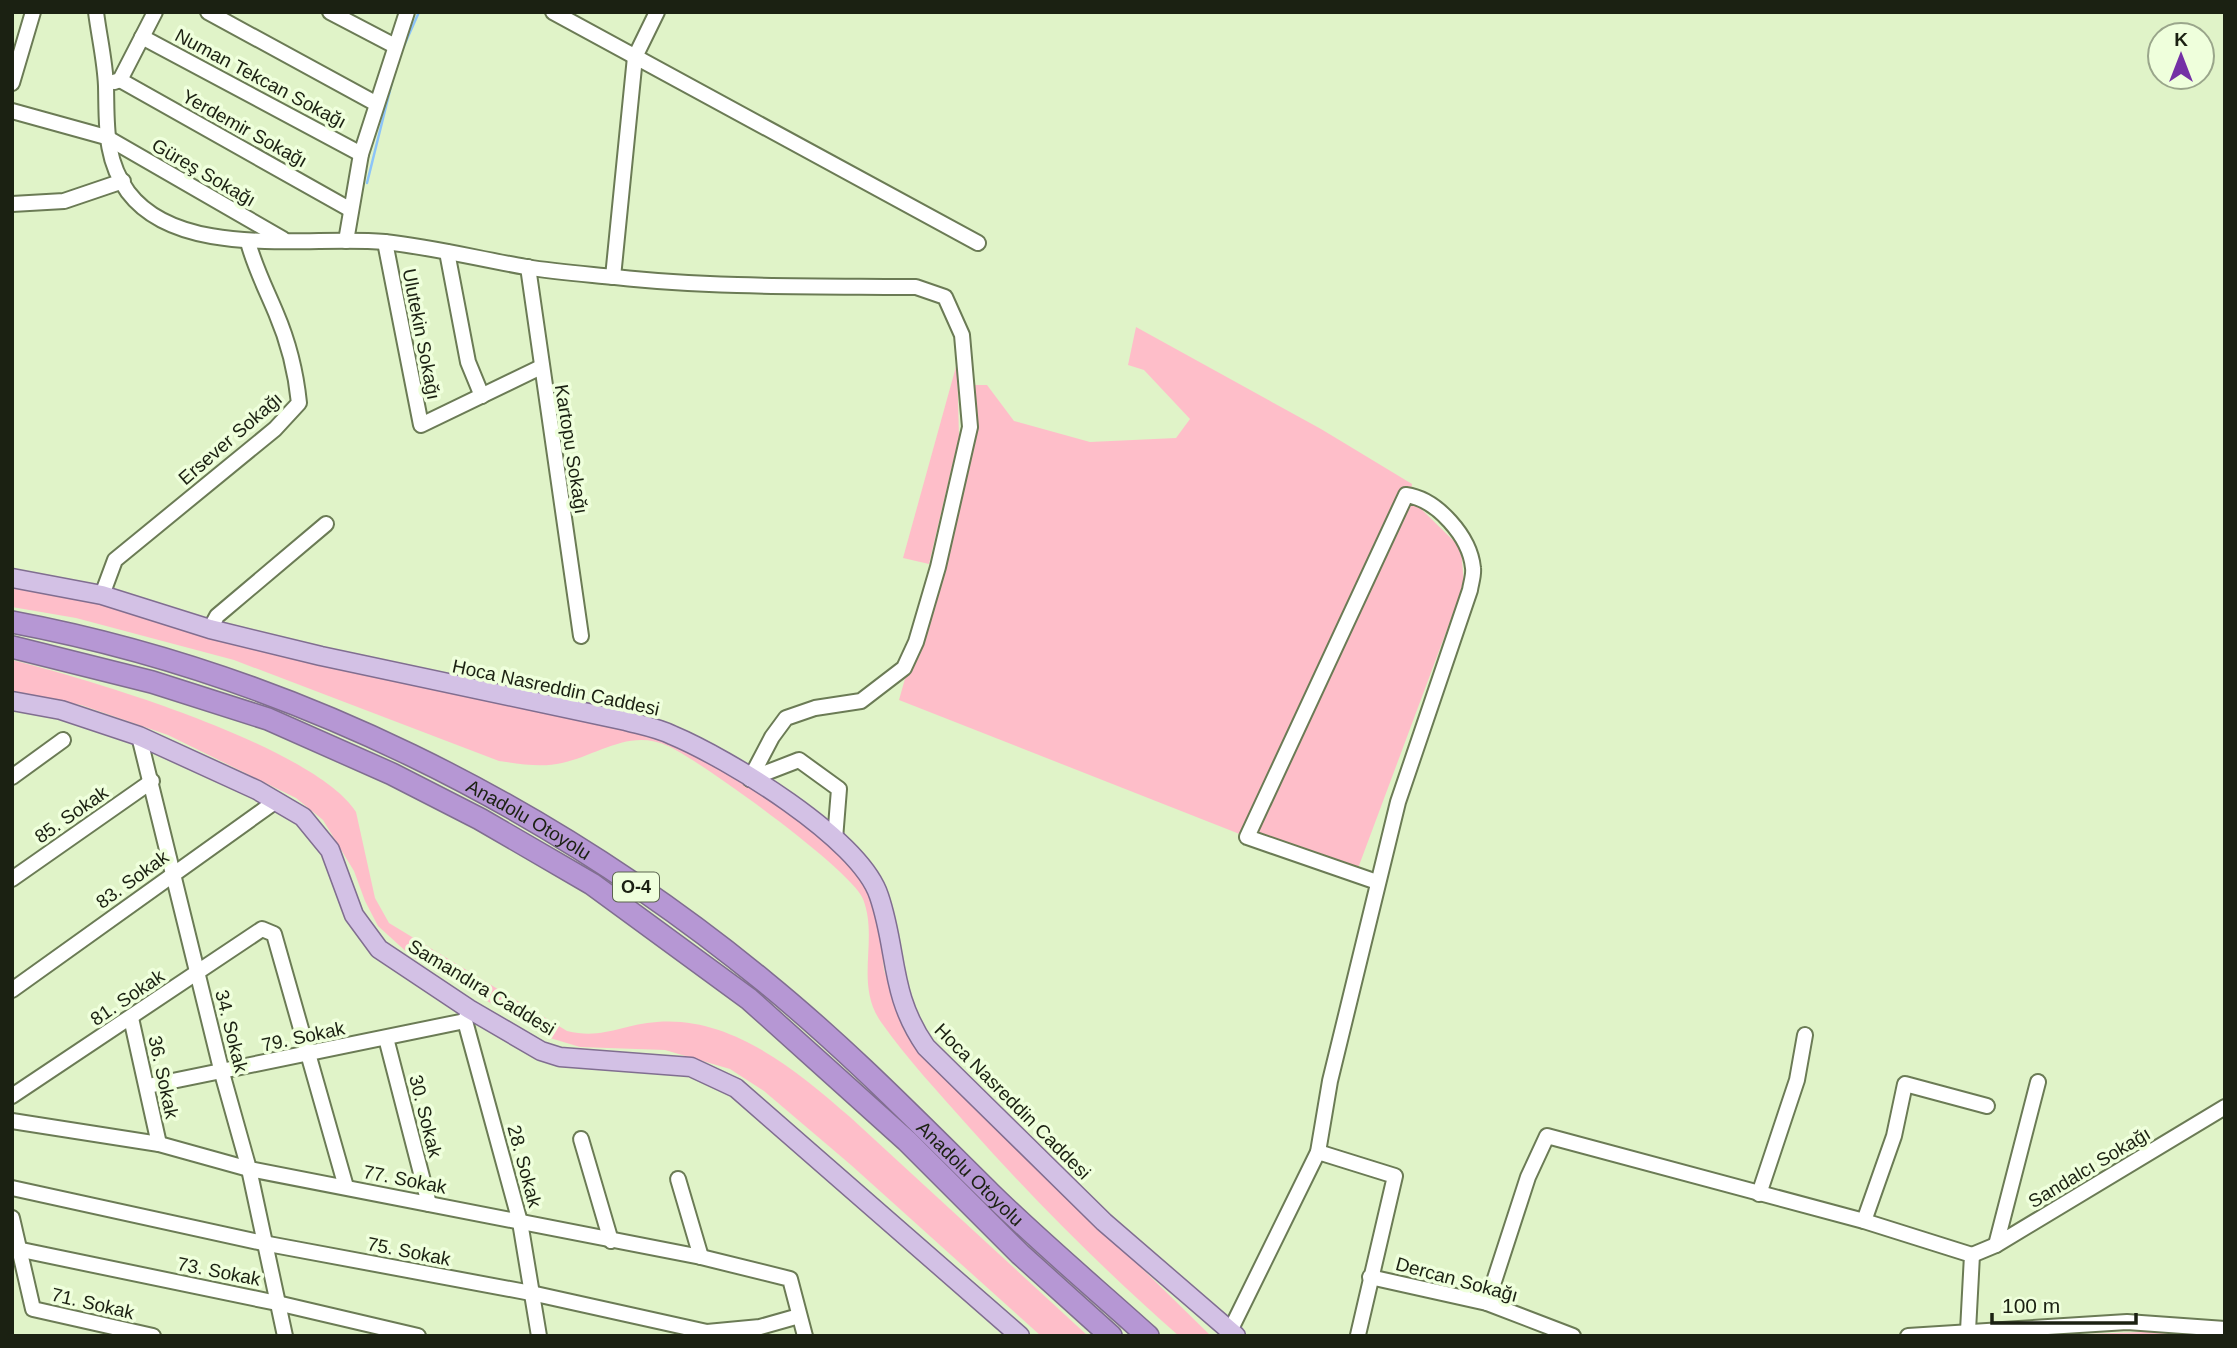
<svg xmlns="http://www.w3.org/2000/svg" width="2237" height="1348" viewBox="0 0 2237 1348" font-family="Helvetica,sans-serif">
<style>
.green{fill:#febec9}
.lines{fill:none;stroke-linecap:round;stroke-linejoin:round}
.stream{stroke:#8cc4f9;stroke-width:2.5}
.minor-casing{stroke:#6b7b55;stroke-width:18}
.major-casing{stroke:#806e90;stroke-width:21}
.highway-casing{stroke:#806e90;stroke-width:24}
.minor{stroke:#fff;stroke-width:14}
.major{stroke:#d3c1e5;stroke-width:18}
.highway{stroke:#b697d4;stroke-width:21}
.labels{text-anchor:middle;stroke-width:7;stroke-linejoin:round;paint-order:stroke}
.shield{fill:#efffdc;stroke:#5b644f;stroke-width:2}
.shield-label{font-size:18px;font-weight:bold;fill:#1b2112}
.street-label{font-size:19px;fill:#1b2112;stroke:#efffdc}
</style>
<rect width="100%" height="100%" fill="#e0f3c8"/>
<g class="green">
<polygon points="1136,327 1321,429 1412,484 1409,506 1416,504 1461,548 1464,584 1354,879 899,700 972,441 974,385 987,385 1014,421 1090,442 1176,438 1190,419 1144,370 1128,365"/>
<polygon points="957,363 959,437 929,564 903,558"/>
<path d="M12 583 103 599 216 640 320 664 621 724 703 755 793 814 851 862 869 889 881 938 884 970 904 1030 918 1053 970 1100 1211 1336H1179C1104 1270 1035 1201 969 1127 939 1093 907 1059 881 1022 854 983 879 940 863 899 852 870 701 761 668 746 630 728 598 755 562 763 542 768 520 764 499 761L234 660 76 618 12 607Z"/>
<path d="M12 660C90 679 315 747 356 812L375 898 389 923 567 1031C603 1040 622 1024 657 1022 732 1016 797 1071 850 1117L1088 1336H1041L851 1165 764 1091 730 1069 665 1050 580 1047 550 1038 411 956 378 926 365 901 354 871 323 820 296 798 168 735 81 705 12 693Z"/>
<polygon points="2200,1330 2225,1336 2070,1336 2085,1334"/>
</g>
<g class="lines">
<g class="stream">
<polyline points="403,48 419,12"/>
<polyline points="367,183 395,70"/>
</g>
<g class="minor-casing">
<g id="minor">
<path d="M96 12C99 36 105 61 106 86 107 124 104 159 128 192 180 261 310 235 385 242 432 247 479 259 526 267 555 272 585 274 615 277 715 288 816 286 916 287L945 297 962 335 970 427 938 567 916 642 904 668 861 701 815 708 786 718 772 737 750 779"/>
<polyline points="208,12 375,103"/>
<polyline points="330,12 395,46"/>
<polyline points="553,12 978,243"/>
<polyline points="142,37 361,154"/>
<polyline points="120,80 351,210"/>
<polyline points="114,82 120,80 155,12"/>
<polyline points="12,83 33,12"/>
<polyline points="12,111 106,137 283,239"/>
<polyline points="12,204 64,201 123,181"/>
<polyline points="346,241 361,154 407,12"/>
<polyline points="385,242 421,425 541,367"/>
<polyline points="447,252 468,362 482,396"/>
<polyline points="528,267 581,636"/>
<polyline points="613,277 635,57 657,12"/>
<path d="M102 595 115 560 275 429 299 403C296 373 288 341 276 313 266 289 255 268 248 242"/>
<polyline points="210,629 217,616 326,524"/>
<polyline points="139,736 222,1073 249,1169 285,1336"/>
<polyline points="12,777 63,740"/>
<polyline points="750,779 799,760 839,789 835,839"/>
<polyline points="12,879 152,781"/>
<polyline points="12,990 276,801"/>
<polyline points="469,1009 465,1021 520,1222 539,1336"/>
<polyline points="131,1018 159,1144"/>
<polyline points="386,1038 429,1204"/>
<polyline points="148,1086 465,1021"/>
<polyline points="12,1096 262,929 274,934 346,1187"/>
<polyline points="12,1121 159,1144 249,1169 701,1257 790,1279 805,1336"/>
<polyline points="581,1139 611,1241"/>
<polyline points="1318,1152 1395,1176 1358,1335"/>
<polyline points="678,1179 701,1257"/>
<polyline points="12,1188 263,1243 531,1293 707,1332 760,1327 799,1316"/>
<polyline points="1759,1194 1797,1080 1805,1035"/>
<polyline points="12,1218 33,1309 153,1336"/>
<polyline points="1864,1221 1894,1136 1905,1084 1987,1106"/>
<polyline points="1996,1245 2038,1082"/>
<polyline points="12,1248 277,1303 418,1336"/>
<polyline points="1972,1255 1996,1245 2225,1107"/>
<polyline points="1370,1277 1487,1303 1573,1336"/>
<polyline points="1487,1303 1528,1177 1547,1136 1864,1221 1972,1255 1968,1331"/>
<path d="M1230 1331 1318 1152 1330 1081 1398 802 1470 590C1471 583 1474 575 1473 568 1470 537 1437 499 1406 495L1247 837 1377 882"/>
<polyline points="1908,1336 2127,1322 2225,1329"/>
</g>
</g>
<g class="major-casing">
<g id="major">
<path d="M12 578 102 595 210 629 321 656 626 721C641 725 658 728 672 735 727 758 860 838 879 896 898 952 889 994 926 1047L1104 1222 1236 1336"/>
<polyline points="12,701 61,710 139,736 257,790 303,817 330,850 354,915 379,949 469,1009 541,1051 560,1057 691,1067 736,1088 1020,1336"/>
</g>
</g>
<g class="highway-casing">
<g id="highway">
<path id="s1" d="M12 622C288 674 549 805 765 982 846 1048 917 1121 990 1193 1041 1243 1096 1289 1148 1336"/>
<polyline points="12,647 152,682 268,719 392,774 480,819 592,884 749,999 907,1141 1020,1254 1111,1336"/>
</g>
</g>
<use href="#minor" class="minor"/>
<use href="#major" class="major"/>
<use href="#highway" class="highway"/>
</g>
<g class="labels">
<rect class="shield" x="613" y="872.5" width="46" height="29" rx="5"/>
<g class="shield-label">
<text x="636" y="893">O-4</text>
</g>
<g class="street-label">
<text transform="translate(261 78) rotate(28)" y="7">Numan Tekcan Sokağı</text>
<text transform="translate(245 128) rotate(29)" y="7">Yerdemir Sokağı</text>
<text transform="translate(204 172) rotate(30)" y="7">Güreş Sokağı</text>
<text transform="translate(422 334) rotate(79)" y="7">Ulutekin Sokağı</text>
<text transform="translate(230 438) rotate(-41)" y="7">Ersever Sokağı</text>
<text transform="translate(572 449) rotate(81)" y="7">Kartopu Sokağı</text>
<text transform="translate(556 687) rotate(12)" y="7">Hoca Nasreddin Caddesi</text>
<text transform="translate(71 814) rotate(-35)" y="7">85. Sokak</text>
<text dy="7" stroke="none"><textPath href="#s1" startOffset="556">Anadolu Otoyolu</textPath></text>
<text transform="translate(132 879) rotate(-36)" y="7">83. Sokak</text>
<text transform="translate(482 987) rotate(31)" y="7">Samandıra Caddesi</text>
<text transform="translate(127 997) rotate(-34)" y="7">81. Sokak</text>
<text transform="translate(232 1031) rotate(76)" y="7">34. Sokak</text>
<text transform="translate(303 1036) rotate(-12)" y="7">79. Sokak</text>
<text transform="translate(164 1077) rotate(78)" y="7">36. Sokak</text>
<text transform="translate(1013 1101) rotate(45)" y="7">Hoca Nasreddin Caddesi</text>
<text transform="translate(426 1116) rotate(76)" y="7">30. Sokak</text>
<text transform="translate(525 1166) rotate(75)" y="7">28. Sokak</text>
<text transform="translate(2089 1167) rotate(-31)" y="7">Sandalcı Sokağı</text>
<text dy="7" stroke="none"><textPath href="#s1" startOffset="1124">Anadolu Otoyolu</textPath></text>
<text transform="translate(405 1179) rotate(11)" y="7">77. Sokak</text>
<text transform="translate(409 1251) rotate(11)" y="7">75. Sokak</text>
<text transform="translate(219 1271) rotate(11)" y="7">73. Sokak</text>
<text transform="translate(1457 1279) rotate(15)" y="7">Dercan Sokağı</text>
<text transform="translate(93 1303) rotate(13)" y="7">71. Sokak</text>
</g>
</g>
<rect width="2237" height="1348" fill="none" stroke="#1b2112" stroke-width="28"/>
<g transform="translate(2181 56)"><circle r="33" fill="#efffdc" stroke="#9aa68b" stroke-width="2"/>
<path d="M0-5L12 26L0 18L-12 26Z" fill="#7431a5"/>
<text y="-10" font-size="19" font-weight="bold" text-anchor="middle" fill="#1b2112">K</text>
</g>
<path d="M1992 1313v10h144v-10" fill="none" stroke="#1b2112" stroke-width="3.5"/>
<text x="2002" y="1313" font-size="21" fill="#1b2112" stroke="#efffdc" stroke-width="5" paint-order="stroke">100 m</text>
</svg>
